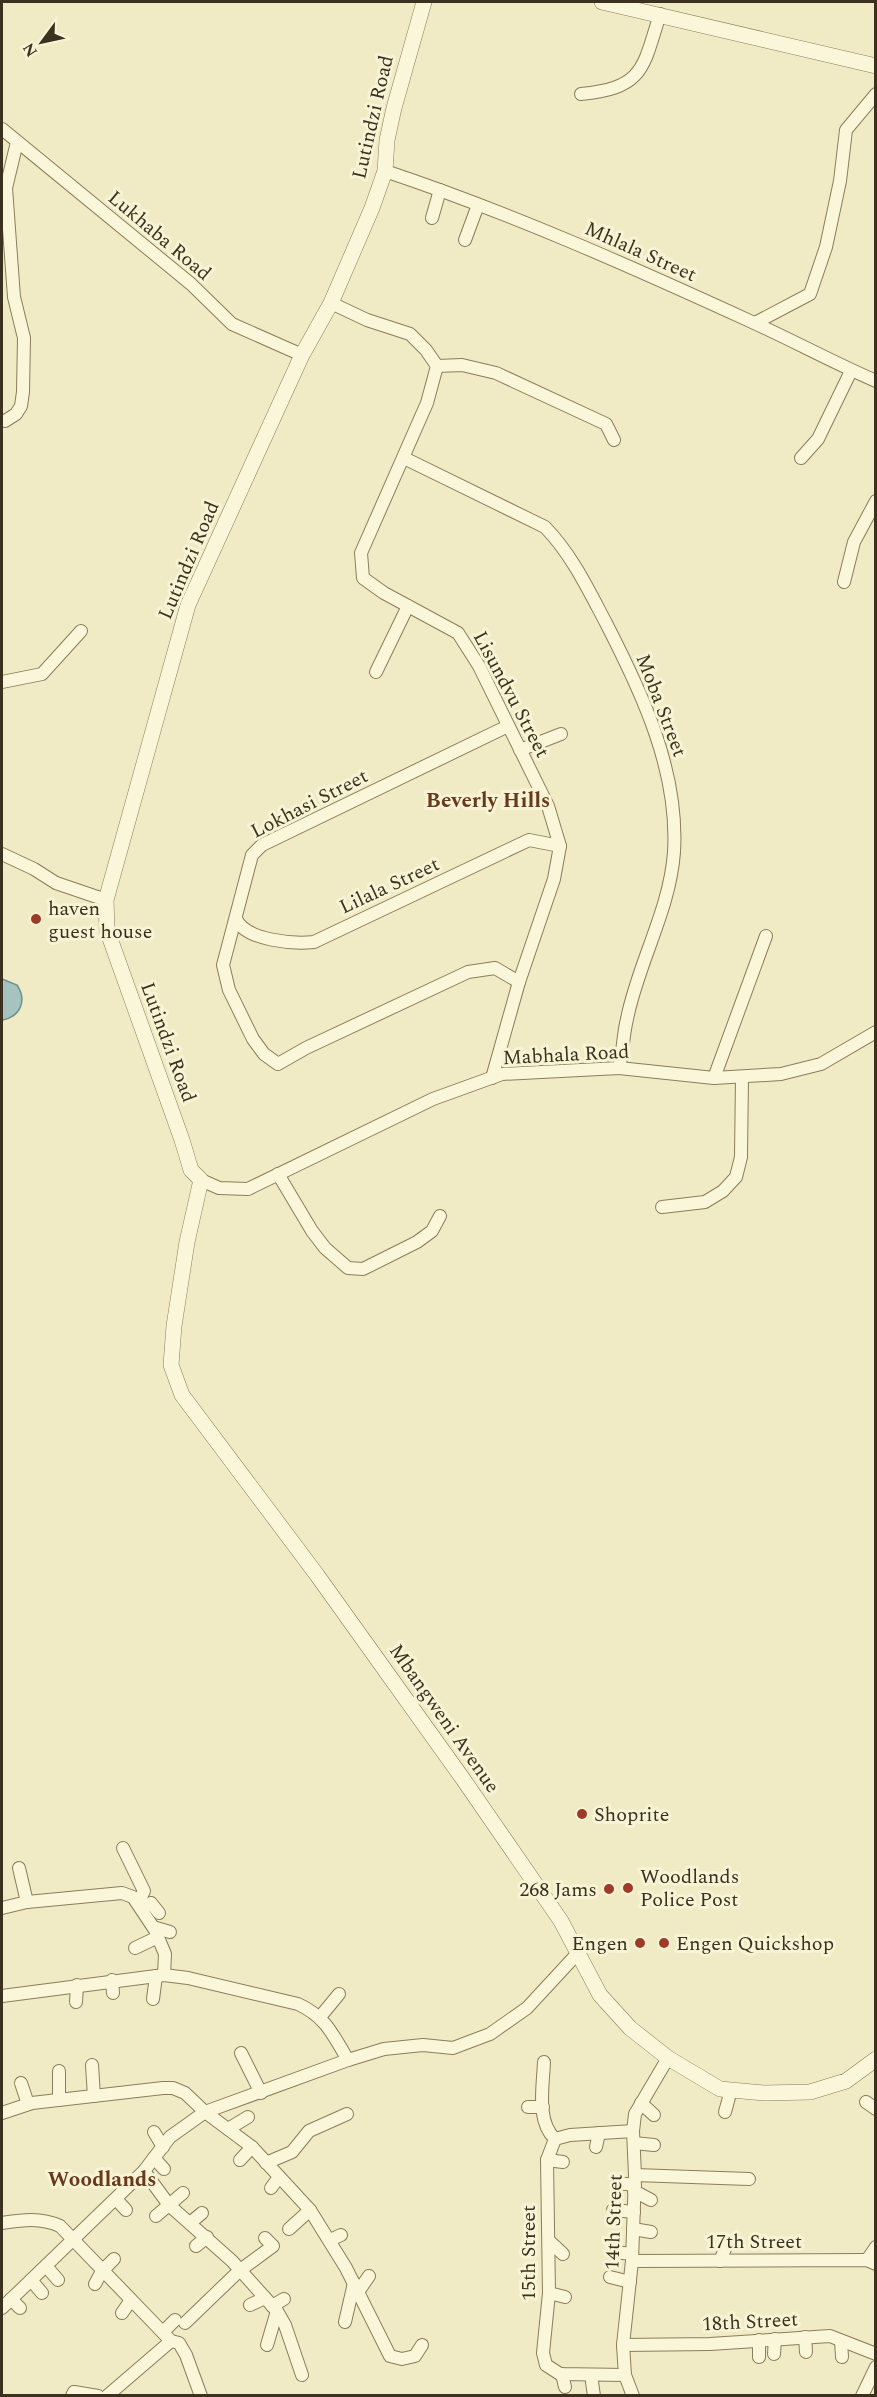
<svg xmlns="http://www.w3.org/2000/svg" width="877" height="2397" viewBox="0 0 877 2397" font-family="Spectral,serif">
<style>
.water{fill:#a7c3bf;stroke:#6d928f;stroke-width:1.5}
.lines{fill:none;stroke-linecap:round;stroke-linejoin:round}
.minor-casing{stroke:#8c7d5a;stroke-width:14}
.tertiary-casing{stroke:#8c7d5a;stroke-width:16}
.minor{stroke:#faf6d9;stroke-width:12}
.tertiary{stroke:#faf6d9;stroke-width:15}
.poi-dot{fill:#9d3a28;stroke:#f7f3d5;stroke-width:2}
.labels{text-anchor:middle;stroke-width:6;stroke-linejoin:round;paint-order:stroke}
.street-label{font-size:20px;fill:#3b311e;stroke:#f7f3d5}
.poi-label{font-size:20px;fill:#3b311e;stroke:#f7f3d5;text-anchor:start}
.neighbourhood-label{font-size:21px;font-weight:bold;fill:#69391c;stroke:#f7f3d5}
</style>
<rect width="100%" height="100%" fill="#f0eac5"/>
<path class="water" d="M2 979 17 985C27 1000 21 1016 3 1020L2 1019Z"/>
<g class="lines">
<g class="minor-casing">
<g id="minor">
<path d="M581 94C644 88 643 68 660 14"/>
<polyline points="2,129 191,284 232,324 302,355"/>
<path d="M385 171C511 213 632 267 752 322 794 341 834 363 876 381"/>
<polyline points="432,218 440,190"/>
<polyline points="465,240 478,205"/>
<polyline points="331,303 367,320 410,334 426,350 437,366 427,403 361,553 363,578 384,593 458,633 479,666 548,806 560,846 554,879 519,982 492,1078"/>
<polyline points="755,323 810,294 826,247 840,181 846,130 876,94"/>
<polyline points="437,366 462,365 496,373 606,424 614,440"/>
<polyline points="5,421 16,414 21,406 23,392 24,338 14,297 6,188 17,142"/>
<path d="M404 458 545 527C572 555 588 589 606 623 642 693 679 771 674 852 670 910 638 963 627 1019 623 1035 623 1052 619 1068"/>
<polyline points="801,458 818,439 851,371"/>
<polyline points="844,582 854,542 876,501"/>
<polyline points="376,672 408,606"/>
<polyline points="2,682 42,674 81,631"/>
<polyline points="508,726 262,845 252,855 223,965 229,990 253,1039 264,1054 278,1064 306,1048 468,972 495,968 519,982"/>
<polyline points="520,750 561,734"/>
<polyline points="2,854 34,869 56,883 106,900"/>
<path d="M236 919C246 941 294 944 314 942L529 840 560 846"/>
<polyline points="714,1078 766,936"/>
<polyline points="278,1174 312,1231 325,1248 348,1268 363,1269 417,1242 432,1231 440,1216"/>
<polyline points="201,1180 219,1188 248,1189 433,1099 502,1074 619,1068 714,1078 781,1074 821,1064 876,1032"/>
<polyline points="662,1207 705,1202 723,1191 736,1177 741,1157 742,1077"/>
<polyline points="123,1848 144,1891 138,1903"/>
<polyline points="19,1868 27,1902"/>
<polyline points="2,1908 27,1902 122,1893 133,1897 155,1930 165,1954 164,1975"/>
<polyline points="142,1909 151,1903 159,1913"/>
<polyline points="153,1927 170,1932"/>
<polyline points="135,1948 158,1937"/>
<polyline points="112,1980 113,1993"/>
<path d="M2 1996 164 1975 188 1978 298 2004C326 2017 333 2035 348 2060"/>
<polyline points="153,1999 156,1976"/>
<polyline points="76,2002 77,1985"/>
<polyline points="320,2017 339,1994"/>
<polyline points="241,2053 261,2093"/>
<path d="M544 2062C543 2087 536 2121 555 2139"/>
<polyline points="92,2065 94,2096"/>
<polyline points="21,2083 28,2104"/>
<polyline points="59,2100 59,2071"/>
<polyline points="866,2102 876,2109"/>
<polyline points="641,2103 654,2115"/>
<polyline points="528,2107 543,2107"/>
<polyline points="725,2112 731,2090"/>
<polyline points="2,2113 32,2103 163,2088 173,2088 185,2093 205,2112 252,2147 310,2210 346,2268 390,2356 402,2359 415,2356 422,2345"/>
<polyline points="228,2129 248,2117"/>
<polyline points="154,2132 163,2147"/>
<polyline points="634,2143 654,2145"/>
<polyline points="596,2147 599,2133"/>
<polyline points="154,2158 164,2169"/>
<polyline points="240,2160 252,2147"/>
<polyline points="547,2160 563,2162"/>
<polyline points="266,2163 292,2152 309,2131 347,2114"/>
<polyline points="144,2171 169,2205 232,2261 277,2311 285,2325 302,2375"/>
<polyline points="635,2175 749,2179"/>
<polyline points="617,2183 635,2185"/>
<polyline points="271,2188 279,2177"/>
<polyline points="634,2191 651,2200"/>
<polyline points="116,2199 126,2210"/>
<polyline points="613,2210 634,2212"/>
<polyline points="156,2216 183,2193"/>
<path d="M2 2223C22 2220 40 2217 60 2226L171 2341 179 2343 186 2355 201 2396"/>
<polyline points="190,2223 202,2213"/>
<polyline points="289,2229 310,2210"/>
<polyline points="633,2229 651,2232"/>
<polyline points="330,2240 341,2235"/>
<polyline points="549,2241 563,2254"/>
<polyline points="196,2246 207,2237"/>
<polyline points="614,2252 632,2254"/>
<polyline points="867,2260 876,2247"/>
<polyline points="632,2261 867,2260 876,2264"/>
<polyline points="720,2261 727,2244"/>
<polyline points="46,2266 58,2280"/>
<polyline points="610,2277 630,2282"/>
<polyline points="31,2280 42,2293"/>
<polyline points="95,2284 102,2271 114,2259"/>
<polyline points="358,2292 369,2276"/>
<polyline points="549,2293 565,2297"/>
<polyline points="11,2299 20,2308"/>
<polyline points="250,2305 265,2298"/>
<polyline points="272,2306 284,2299"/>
<polyline points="2,2308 144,2171 170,2137 205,2112 348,2060 384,2049 423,2045 453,2048 490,2034 527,2008 577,1954"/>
<polyline points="122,2313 131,2300"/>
<polyline points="345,2322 354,2283"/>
<polyline points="185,2323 239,2271 273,2246 265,2238"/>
<polyline points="163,2332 175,2320"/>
<polyline points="805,2337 806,2352"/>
<polyline points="759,2340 759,2357"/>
<polyline points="841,2341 842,2357"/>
<polyline points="267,2345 277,2311"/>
<polyline points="623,2345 710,2344 830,2336 876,2354"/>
<polyline points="774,2354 775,2339"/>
<polyline points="562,2374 565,2387"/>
<polyline points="591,2375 594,2396"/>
<polyline points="625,2375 560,2374 546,2365 543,2353 549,2293 547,2160 555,2139 570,2135 633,2131"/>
<polyline points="72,2396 74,2392 98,2396"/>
<polyline points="107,2396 171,2341"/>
<polyline points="633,2396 625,2375 623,2345 632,2261 635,2175 633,2131 635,2114 668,2058"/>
<polyline points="862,2396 876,2367"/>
</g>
</g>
<g class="tertiary-casing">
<g id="tertiary">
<polyline points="424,2 394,108 387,140 385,171 372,208 331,303 302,355 188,605 106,900 107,930 182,1140 191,1170 201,1180 187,1242 174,1326 171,1365 182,1395 317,1575 463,1779 561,1921 600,1995 630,2028 668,2058 720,2089 765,2093 810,2092 846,2081 876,2059"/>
<polyline points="602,2 876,66"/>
</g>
</g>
<use href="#minor" class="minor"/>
<use href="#tertiary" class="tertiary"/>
</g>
<g class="poi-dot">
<circle cx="36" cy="919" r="6"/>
<circle cx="582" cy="1814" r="6"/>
<circle cx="628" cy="1888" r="6"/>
<circle cx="609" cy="1889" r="6"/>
<circle cx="640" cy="1943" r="6"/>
<circle cx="664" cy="1943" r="6"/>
</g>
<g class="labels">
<g class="street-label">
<text transform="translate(372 117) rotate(-77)" y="7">Lutindzi Road</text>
<text transform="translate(160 235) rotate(40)" y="7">Lukhaba Road</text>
<text transform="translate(641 251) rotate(24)" y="7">Mhlala Street</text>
<text transform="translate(188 560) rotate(-67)" y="7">Lutindzi Road</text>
<text transform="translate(512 694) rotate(62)" y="7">Lisundvu Street</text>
<text transform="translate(662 705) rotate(69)" y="7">Moba Street</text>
<text transform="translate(309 803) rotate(-27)" y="7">Lokhasi Street</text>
<text transform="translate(389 885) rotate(-25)" y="7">Lilala Street</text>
<text transform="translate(169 1042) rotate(70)" y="7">Lutindzi Road</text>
<text transform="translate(566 1054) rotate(-3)" y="7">Mabhala Road</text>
<text transform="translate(445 1718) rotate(55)" y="7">Mbangweni Avenue</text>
<text transform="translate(613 2222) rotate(-88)" y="7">14th Street</text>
<text x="754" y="2248">17th Street</text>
<text transform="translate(528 2253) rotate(-90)" y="7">15th Street</text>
<text transform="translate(750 2321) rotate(-3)" y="7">18th Street</text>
</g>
<g class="poi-label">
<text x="48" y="915">haven<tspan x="48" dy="23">guest house</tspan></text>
<text x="594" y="1821">Shoprite</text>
<text x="640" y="1883">Woodlands<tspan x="640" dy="23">Police Post</tspan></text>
<text x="597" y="1896" text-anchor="end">268 Jams</text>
<text x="628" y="1950" text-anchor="end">Engen</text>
<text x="676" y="1950">Engen Quickshop</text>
</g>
<g class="neighbourhood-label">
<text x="488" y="807">Beverly Hills</text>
<text x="102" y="2186">Woodlands</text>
</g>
</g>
<rect width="877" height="2397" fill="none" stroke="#3b311e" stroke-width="6"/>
<g transform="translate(42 42) rotate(237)" stroke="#f7f3d5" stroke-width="4.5" paint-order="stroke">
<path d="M0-4.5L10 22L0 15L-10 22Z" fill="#3b311e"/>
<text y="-9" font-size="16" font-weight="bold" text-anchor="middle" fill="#3b311e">N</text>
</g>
</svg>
